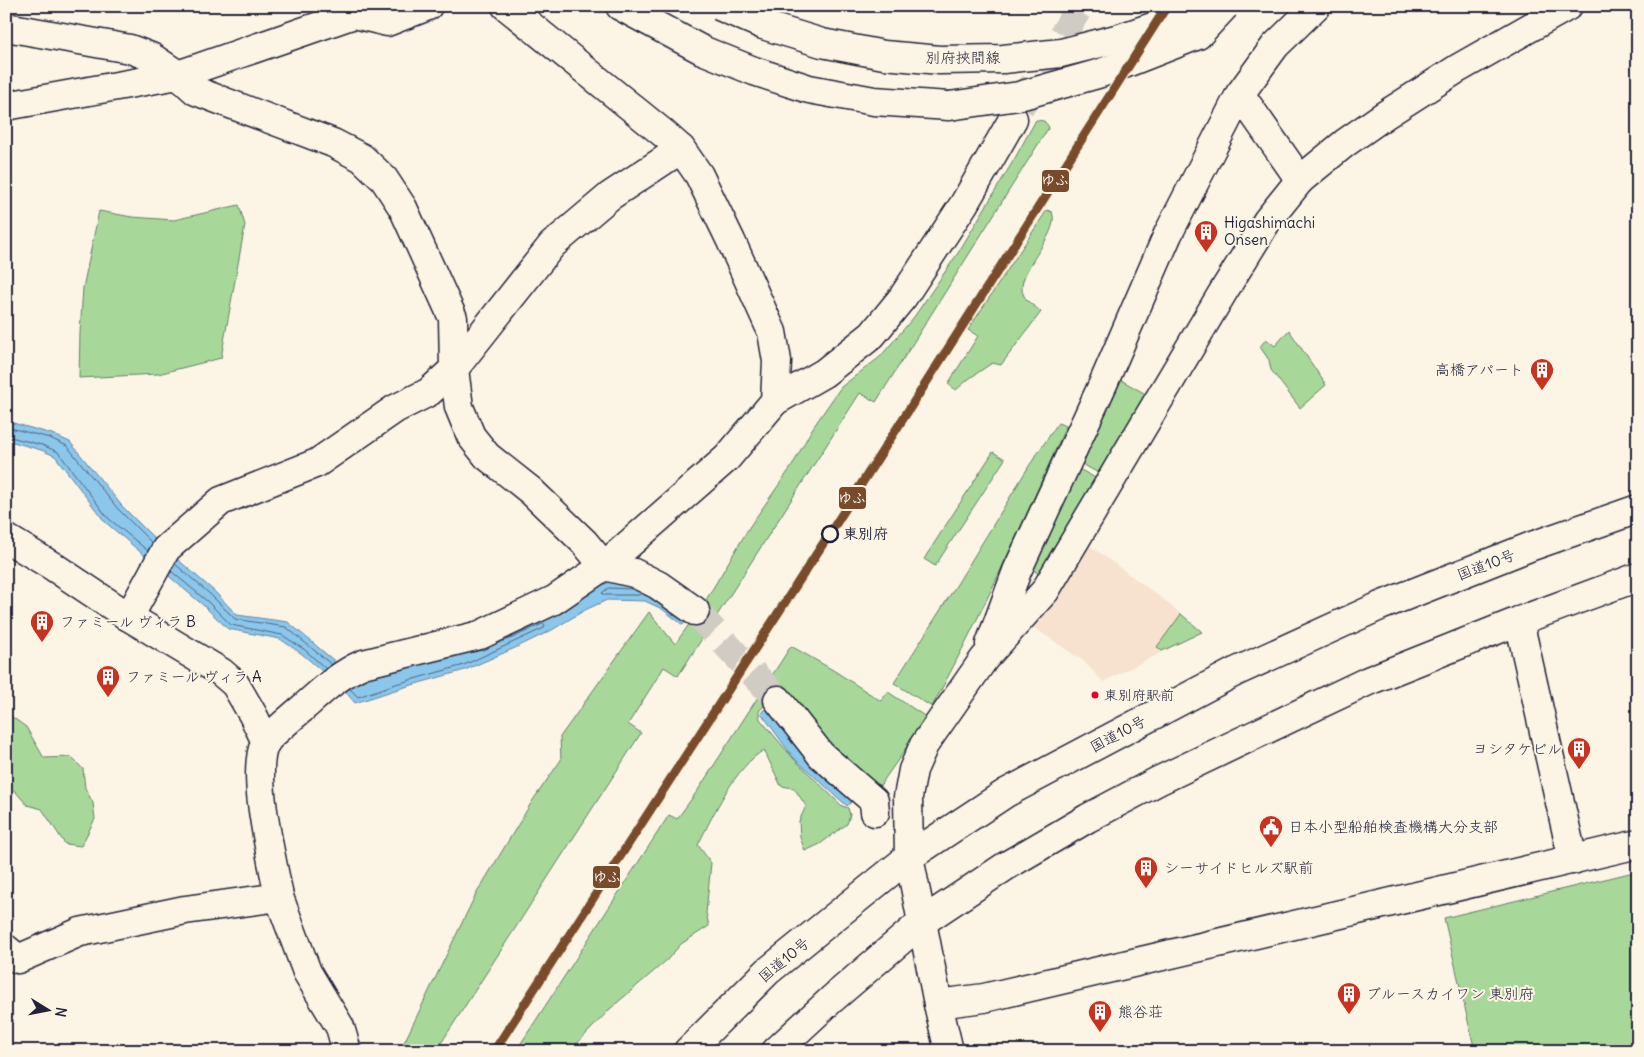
<svg xmlns="http://www.w3.org/2000/svg" width="1644" height="1057" viewBox="0 0 1644 1057" font-family="Delius,'Klee One',sans-serif">
<style>
.built{fill:#f7e2d0}
.green{fill:#a8d899;stroke:#657d6a}
.water{fill:#8bc6eb;stroke:#6184a5}
.lines{fill:none;stroke-linecap:round;stroke-linejoin:round}
.shore{stroke:#4c6481;stroke-width:1}
.street-tunnel{stroke:#d0cbc3;stroke-width:28;stroke-dasharray:28 14;stroke-linecap:butt}
.street-casing{stroke:#22223b;stroke-width:31}
.secondary-casing{stroke:#22223b;stroke-width:31}
.primary-casing{stroke:#22223b;stroke-width:31}
.highway-casing{stroke:#22223b;stroke-width:31}
.street{stroke:#fcf5e5;stroke-width:28}
.secondary{stroke:#fcf5e5;stroke-width:28}
.primary{stroke:#fcf5e5;stroke-width:28}
.highway{stroke:#fcf5e5;stroke-width:28}
.primary-bridge-casing{stroke:#22223b;stroke-width:31;stroke-linecap:butt}
.primary-bridge{stroke:#fcf5e5;stroke-width:28}
.rail-1-casing{stroke:#fcf5e5;stroke-width:12}
.rail-1{stroke:#7a4b2a;stroke-width:9}
.stop-dot{fill:#fcf5e5;stroke:#22223b;stroke-width:2.5}
.bus-dot{fill:#e4002b;stroke:#fcf5e5;stroke-width:2}
.labels{text-anchor:middle;stroke-width:4;stroke-linejoin:round;paint-order:stroke}
.bus-label{font-size:14px;fill:#22223b;stroke:#fcf5e5;text-anchor:start}
.street-label{font-size:15px;fill:#22223b;stroke:#fcf5e5}
.poi-label{font-size:15px;fill:#22223b;stroke:#fcf5e5;text-anchor:start}
.stop-label{font-size:15px;font-weight:bold;fill:#22223b;stroke:#fcf5e5;text-anchor:start}
.line-badge{stroke:#fcf5e5;stroke-width:2}
.badge-label{font-size:14px;text-anchor:middle;font-weight:bold;fill:#fff}
</style>
<rect width="100%" height="100%" fill="#fcf5e5"/>
<filter id="ink" filterUnits="userSpaceOnUse"><feTurbulence type="fractalNoise" baseFrequency=".02" numOctaves="2"/><feDisplacementMap in="SourceGraphic" scale="10" xChannelSelector="R" yChannelSelector="G"/><feConvolveMatrix kernelMatrix="1 2 1 2 8 2 1 2 1" color-interpolation-filters="sRGB"/></filter>
<g filter="url(#ink)">
<polygon class="built" points="1089,545 1163,599 1202,632 1103,682 1083,661 1033,627 1065,585"/>
<g class="green">
<polygon points="1036,120 1044,121 1049,127 876,402 860,393 678,676 664,667 628,724 641,733 436,1051 400,1051 475,896 533,800 561,760 560,737 649,612 675,644 703,605 750,526 792,466 812,429 841,387 880,357 914,317 958,253 1015,158"/>
<polygon points="239,205 245,225 221,358 158,374 79,378 80,333 83,288 99,211 132,217 174,220"/>
<path d="M1047 210 1052 212C1062 235 1011 274 1024 296 1027 302 1036 307 1041 312L1001 365 992 363 970 378 956 390 948 384 978 336 968 330Z"/>
<polygon points="1289,330 1326,385 1300,408 1271,370 1269,360 1260,347 1266,339 1275,346"/>
<polygon points="1121,380 1151,397 1104,476 1082,464"/>
<path d="M1058 423 1066 426C1024 521 981 616 932 707L894 683 959 581 1029 466Z"/>
<polygon points="993,452 1005,459 935,566 924,559"/>
<polygon points="1079,469 1101,481 1043,574 1038,574 1035,571 1034,567"/>
<polygon points="1181,614 1202,632 1162,651 1157,647"/>
<path d="M791 646 833 670 881 701 888 692 926 717 900 757 879 787 873 788 770 699 759 711 760 719 793 758 842 806 848 808 850 815 847 824 820 844 805 851 800 837 799 821 806 806 794 788 781 786 764 750C735 767 713 815 698 845L711 863 706 913 709 926 681 944 667 960 611 1008 570 1051H516L669 815 677 819 698 790Z"/>
<polygon points="6,710 8,714 26,727 44,758 71,757 83,769 85,788 93,803 95,819 81,846 65,844 42,809 27,805 15,791 6,786"/>
<polygon points="1638,871 1638,1051 1475,1051 1444,918"/>
</g>
<g class="water">
<polygon points="6,421 52,434 70,442 122,506 159,543 214,591 237,615 288,622 338,664 546,616 580,599 606,582 632,584 691,614 683,625 662,609 645,601 607,600 585,610 552,630 515,648 465,670 398,689 355,703 342,688 302,654 280,639 228,629 204,606 105,522 55,456 41,450 6,440"/>
<polygon points="771,702 857,797 847,806 793,757 761,713"/>
</g>
<g class="lines">
<g class="shore">
<polyline points="6,427 50,438 67,446 118,509 152,543"/>
<polyline points="6,436 42,445 58,452 108,518 148,551"/>
<polyline points="175,564 211,595 235,619 286,627 332,665"/>
<polyline points="171,571 208,602 231,625 282,635 305,650 326,669"/>
<polyline points="632,589 608,588 602,593 604,595 639,595 641,593"/>
<polyline points="350,689 358,697 396,684 464,665 544,628 545,625 542,624 512,638 503,641"/>
</g>
<g class="street-tunnel">
<polyline points="1020,107 1080,6"/>
<polyline points="695,611 778,700"/>
</g>
<g class="street-casing">
<g id="street">
<polyline points="354,14 387,22 428,6"/>
<polyline points="6,27 130,49 151,57 178,75 196,91 333,143 362,158 384,179 403,208 453,318 454,369 459,407 471,436 487,456 531,491 584,542 604,566 634,573 658,585 695,611"/>
<polyline points="1240,94 1300,180"/>
<polyline points="6,106 178,75 354,14 372,6"/>
<polyline points="775,401 824,373 872,335 903,297 964,204 1013,119"/>
<polyline points="6,538 54,567 129,617 221,672 235,684 253,715 266,742"/>
<polyline points="129,617 166,549 221,501 317,463 395,409 429,392 454,369 552,245 610,196 681,149"/>
<polyline points="1519,621 1573,860"/>
<polyline points="990,644 1017,571 1103,384 1168,234 1240,94 1275,46 1316,6"/>
<polyline points="778,700 821,755 874,801 875,812"/>
<path d="M279 897C273 862 250 774 265 743 269 736 297 713 305 706 323 690 340 674 363 664L480 635 554 600 604 566 727 458 775 401 777 361 772 332 731 241 699 175 681 149 663 133 506 6"/>
<polyline points="922,922 909,857 908,797 913,770 924,745 984,659 1045,591 1223,292 1267,221 1300,180 1345,143 1385,115 1457,69 1568,6"/>
<polyline points="6,949 18,959 80,932 185,910 279,897 307,972 340,1027 347,1051"/>
<polyline points="938,1004 949,1051"/>
</g>
</g>
<g class="secondary-casing">
<polyline id="secondary" points="922,922 938,1004 984,998 1638,844"/>
</g>
<g class="primary-casing">
<polyline id="primary" points="620,6 702,50 754,71 809,89 874,101 949,106"/>
</g>
<g class="highway-casing">
<g id="highway">
<polyline points="688,1051 768,971 852,903 909,857 1006,793 1235,672 1380,606 1532,546 1638,509"/>
<polyline points="776,1051 832,999 922,922 1006,866 1088,818 1158,781 1368,681 1519,621 1638,577"/>
</g>
</g>
<use href="#street" class="street"/>
<use href="#secondary" class="secondary"/>
<use href="#primary" class="primary"/>
<use href="#highway" class="highway"/>
<g class="primary-bridge-casing">
<g id="primary-bridge">
<polyline points="719,6 763,25 822,43 884,55 940,60 1003,59 1061,53 1120,38 1191,14 1207,6"/>
<polyline points="949,106 1019,96 1101,73 1198,35 1225,6"/>
</g>
</g>
<use href="#primary-bridge" class="primary-bridge"/>
<g class="rail-1-casing">
<polyline id="rail-1" points="494,1051 830,533 1167,6"/>
</g>
<use href="#rail-1" class="rail-1"/>
</g>
</g>
<defs>
<g id="building-pin" transform="scale(1.25)"><path d="M0 17L-7.5 6A9.5 9.5 0 1 1 7.5 6Z" fill="#c8321e" stroke="#fcf5e5"/><path d="M-4-6H4V6H1V3H-1V6H-4ZM-2.5-4.3h1.7v1.8h-1.7ZM.8-4.3h1.7v1.8H.8ZM-2.5-1h1.7V.8h-1.7ZM.8-1h1.7V.8H.8Z" fill="#fff"/></g>
<g id="civic-pin" transform="scale(1.25)"><path d="M0 17L-7.5 6A9.5 9.5 0 1 1 7.5 6Z" fill="#c8321e" stroke="#fcf5e5"/><path d="M-.6-6.5H3V-4.5H.6V-3L4-1V1h2V6H-6V1h2V-1L-.6-3ZM-1.2 2.5V6h2.4V2.5Z" fill="#fff"/></g>
</defs>
<g fill-rule="evenodd">
<use href="#building-pin" x="1206" y="232"/>
<use href="#building-pin" x="1542" y="370"/>
<use href="#building-pin" x="42" y="622"/>
<use href="#building-pin" x="108" y="677"/>
<use href="#building-pin" x="1579" y="749"/>
<use href="#civic-pin" x="1271" y="827"/>
<use href="#building-pin" x="1146" y="868"/>
<use href="#building-pin" x="1349" y="994"/>
<use href="#building-pin" x="1100" y="1012"/>
</g>
<circle class="stop-dot" cx="830" cy="534" r="8"/>
<circle class="bus-dot" cx="1095" cy="695" r="4.5"/>
<g class="labels">
<g class="bus-label">
<text x="1104" y="700">東別府駅前</text>
</g>
<g class="street-label">
<text x="963" y="63">別府挾間線</text>
<text transform="translate(1486 565) rotate(-21)" y="5">国道10号</text>
<text transform="translate(1118 734) rotate(-28)" y="5">国道10号</text>
<text transform="translate(784 960) rotate(-40)" y="5">国道10号</text>
</g>
<g class="poi-label">
<text x="1224" y="228">Higashimachi<tspan x="1224" dy="17">Onsen</tspan></text>
<text x="1524" y="375" text-anchor="end">高橋アパート</text>
<text x="60" y="627">ファミール ヴィラ B</text>
<text x="126" y="682">ファミール ヴィラ A</text>
<text x="1562" y="754" text-anchor="end">ヨシタケビル</text>
<text x="1288" y="832">日本小型船舶検査機構大分支部</text>
<text x="1164" y="873">シーサイドヒルズ駅前</text>
<text x="1366" y="999">ブルースカイワン 東別府</text>
<text x="1118" y="1017">熊谷荘</text>
</g>
<g class="stop-label">
<text x="843" y="539">東別府</text>
</g>
</g>
<g class="line-badge">
<rect x="1041" y="169" width="29" height="24" rx="5" fill="#7a4b2a"/>
<rect x="838" y="486" width="29" height="24" rx="5" fill="#7a4b2a"/>
<rect x="592" y="865" width="29" height="24" rx="5" fill="#7a4b2a"/>
</g>
<g class="badge-label">
<text x="1055" y="185">ゆふ</text>
<text x="852" y="503">ゆふ</text>
<text x="607" y="882">ゆふ</text>
</g>
<rect width="1644" height="1057" fill="none" stroke="#fcf5e5" stroke-width="25"/>
<rect x="12" y="12" width="1619" height="1032" fill="none" stroke="#22223b" stroke-width="2" filter="url(#ink)"/>
<g transform="translate(48 1010) rotate(100)" stroke="#fcf5e5" stroke-width="4" paint-order="stroke">
<path d="M0-4L9 19L0 12L-9 19Z" fill="#22223b"/>
<text y="-8" font-size="14" font-weight="bold" text-anchor="middle" fill="#22223b">N</text>
</g>
</svg>
